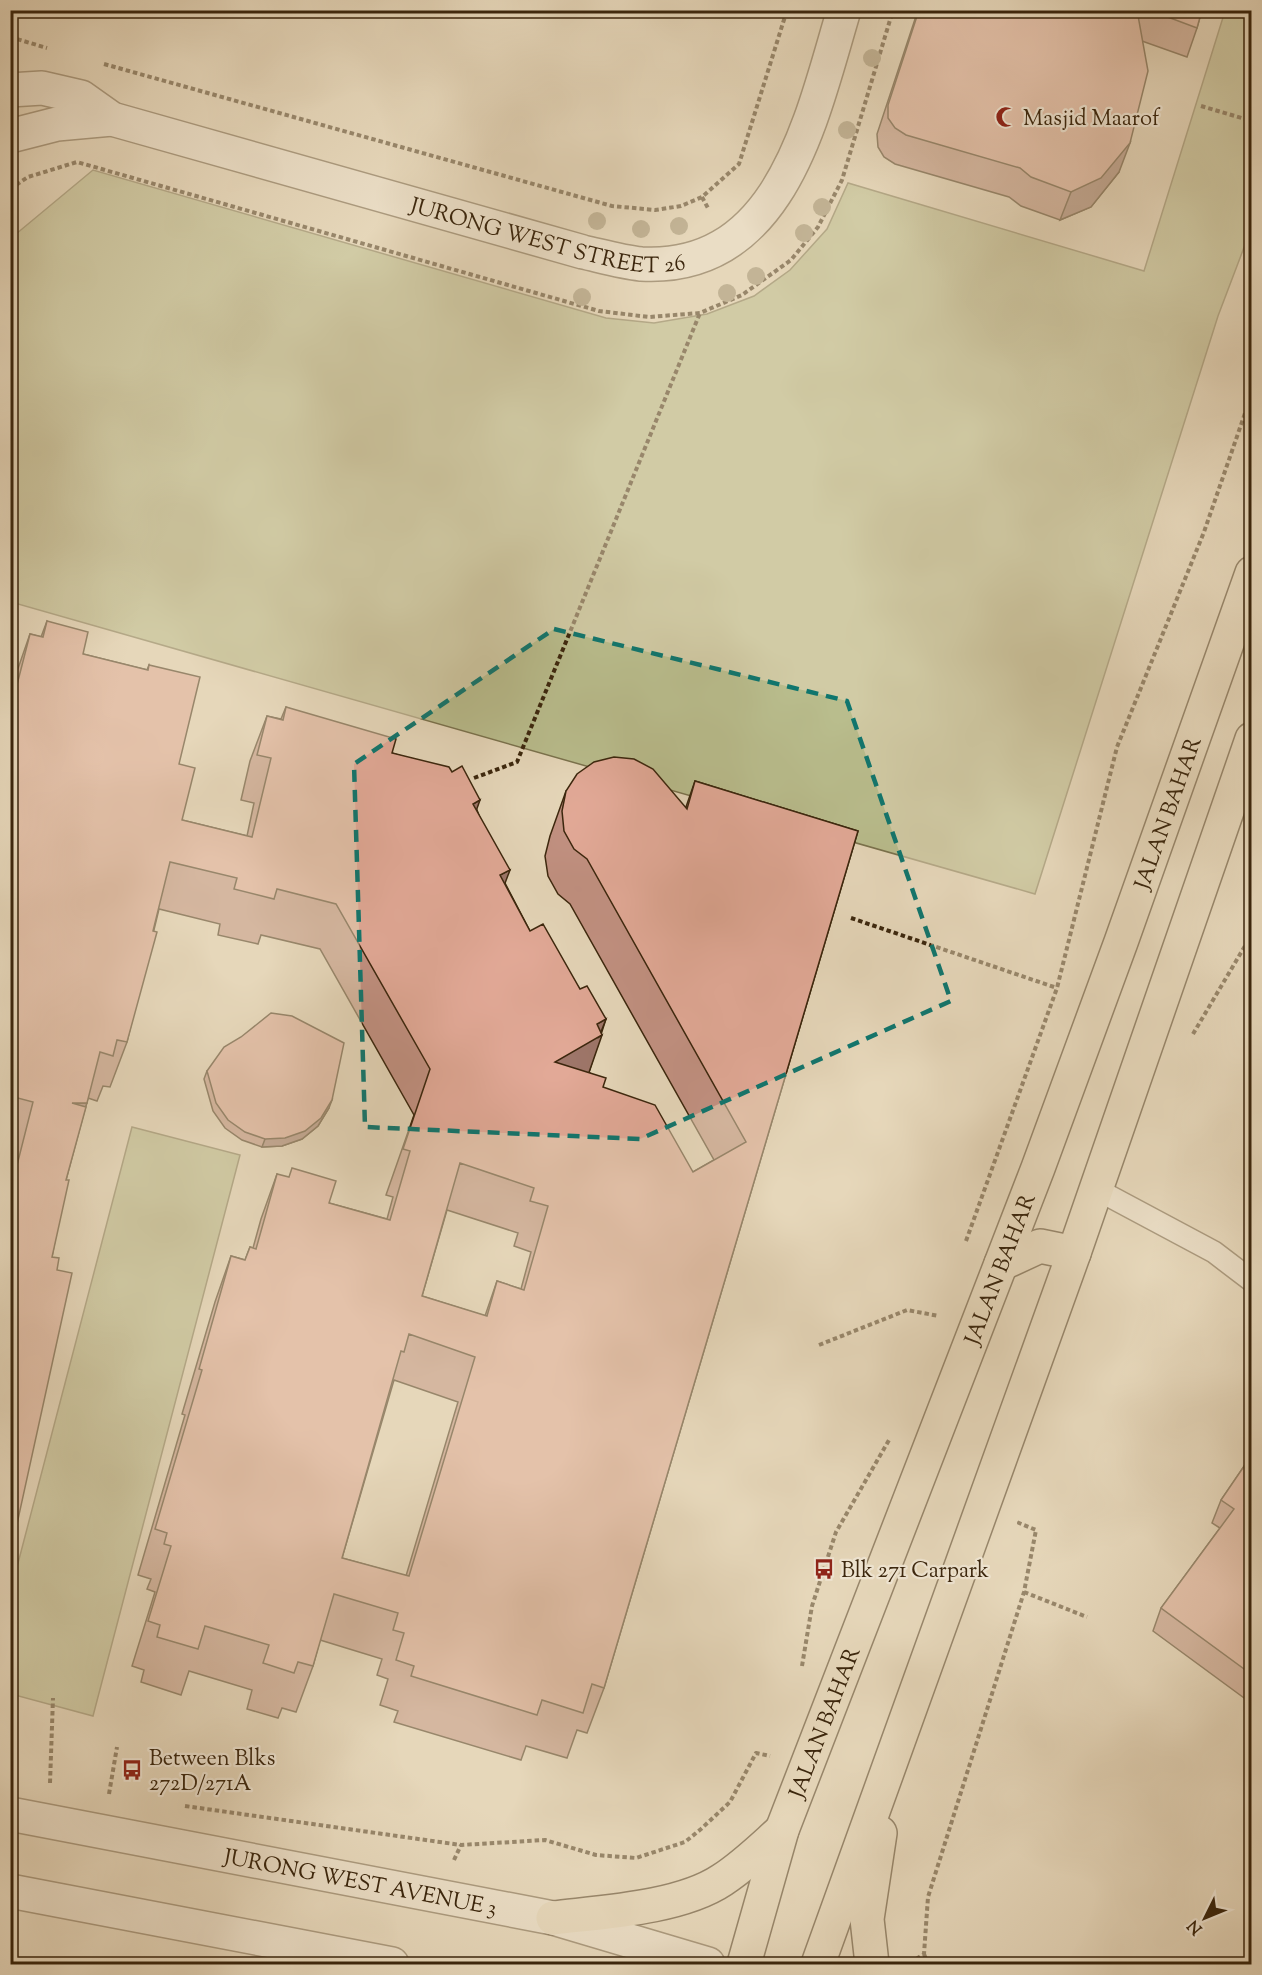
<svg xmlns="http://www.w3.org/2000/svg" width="1262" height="1975" viewBox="0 0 1262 1975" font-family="'Sorts Mill Goudy',serif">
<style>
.green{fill:#b9bd8d;stroke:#7a724d;stroke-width:1.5}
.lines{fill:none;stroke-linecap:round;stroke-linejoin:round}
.service-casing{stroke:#665238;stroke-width:24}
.minor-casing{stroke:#665238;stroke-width:36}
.primary-casing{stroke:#3b260d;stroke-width:36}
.path{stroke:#3b260d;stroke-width:4;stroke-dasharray:4.5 3;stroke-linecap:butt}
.service{stroke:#efe5d2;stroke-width:21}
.minor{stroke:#efe5d2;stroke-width:33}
.primary{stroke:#e6d7ba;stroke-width:33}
.tree{fill:#998b6c}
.wall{fill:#c29182;stroke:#3b260d;stroke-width:1.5;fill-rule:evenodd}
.shaded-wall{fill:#9e766a;stroke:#3b260d;stroke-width:1.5}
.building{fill:#e2a997;stroke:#3b260d;stroke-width:1.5;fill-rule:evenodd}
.marked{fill:none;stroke:#0f766e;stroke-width:4.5;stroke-dasharray:12 8;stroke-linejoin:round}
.labels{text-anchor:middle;stroke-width:4.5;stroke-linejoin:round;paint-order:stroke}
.poi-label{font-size:22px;fill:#3b260d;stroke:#efe5d2;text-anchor:start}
.street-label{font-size:22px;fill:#3b260d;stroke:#efe5d2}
</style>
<rect width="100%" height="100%" fill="#e6d7ba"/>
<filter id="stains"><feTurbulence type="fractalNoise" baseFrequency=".00333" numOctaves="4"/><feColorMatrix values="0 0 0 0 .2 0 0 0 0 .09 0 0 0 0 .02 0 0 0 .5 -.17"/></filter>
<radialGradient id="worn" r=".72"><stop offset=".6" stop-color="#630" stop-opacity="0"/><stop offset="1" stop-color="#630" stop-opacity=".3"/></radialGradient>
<g class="green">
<polygon points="1225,11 1251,11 1251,229 1218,316 1035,894 11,602 10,239 93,170 606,318 654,323 707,314 754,296 790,270 827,229 848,183 1144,271"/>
<polygon points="132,1127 240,1155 93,1716 11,1694 11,1590"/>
</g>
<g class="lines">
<g class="service-casing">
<polyline id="service" points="1096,1189 1214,1252 1252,1281"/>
</g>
<g class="minor-casing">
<g id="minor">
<path id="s1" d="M10 90 42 88 81 97 112 119 583 252C601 256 622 262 641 264 782 272 812 116 844 10"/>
<polyline points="10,136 57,124 112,119"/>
<path id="s2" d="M10 1814 553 1918 708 1964"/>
<polyline points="10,1891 392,1964"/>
</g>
</g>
<g class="primary-casing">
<g id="primary">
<polyline points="1001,1264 1040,1246 1074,1253"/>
<path d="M553 1918C603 1912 680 1908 722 1880 744 1866 763 1847 782 1830"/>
<path id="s3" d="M744 1964 782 1830 1038 1168 1121 942 1252 573"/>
<polyline points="818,1964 1074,1253 1252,739"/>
<polyline points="872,1964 867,1919 880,1833"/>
</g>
</g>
<g class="path">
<polyline points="10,37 47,48"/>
<polyline points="104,64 612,206 655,210 681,206 702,197 739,164 787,10"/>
<polyline points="1201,106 1252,121"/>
<polyline points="10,189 28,177 77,162 599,311 649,317 700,313 742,295 791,260 818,227 842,180 893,10"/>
<polyline points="702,197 709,210"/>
<polyline points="474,778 517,762 700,313"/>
<polyline points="851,918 1057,988"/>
<polyline points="1193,1034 1252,934"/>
<polyline points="966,1241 1057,988 1117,747 1204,532 1252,393"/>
<polyline points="819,1345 907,1310 939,1316"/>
<polyline points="1024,1592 1087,1617"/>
<polyline points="802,1666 812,1606 836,1532 889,1440"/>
<polyline points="50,1783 53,1698"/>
<polyline points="109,1794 117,1747"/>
<polyline points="185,1806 461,1845 545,1840 596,1855 636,1858 685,1842 701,1829 730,1802 756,1753 770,1756"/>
<polyline points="454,1860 461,1845"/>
<polyline points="924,1954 928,1964"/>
<polyline points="910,1963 924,1954 928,1897 1024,1592 1036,1530 1019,1523 1020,1521"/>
<polyline points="10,1964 14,1964"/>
</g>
<use href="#service" class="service"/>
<use href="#minor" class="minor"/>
<use href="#primary" class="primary"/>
</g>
<g class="tree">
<circle cx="872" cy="58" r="9"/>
<circle cx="847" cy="130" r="9"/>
<circle cx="822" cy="207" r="9"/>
<circle cx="597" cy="221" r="9"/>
<circle cx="679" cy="226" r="9"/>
<circle cx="641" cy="229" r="9"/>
<circle cx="804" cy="233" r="9"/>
<circle cx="756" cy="276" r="9"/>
<circle cx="727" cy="293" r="9"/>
<circle cx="582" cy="297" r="9"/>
</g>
<g class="wall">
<polygon points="918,10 1202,10 1197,28 1187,57 1142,41 1119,172 1091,207 1060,220 1021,206 1009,197 895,164 884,157 878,147 877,134"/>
<path d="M47 621 83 654 147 670 149 665 179 764 182 820 247 836 254 803 241 800 250 761 267 716 281 719 286 707 392 753 452 772 477 810 505 883 530 931 606 1019 589 1072 603 1087 693 1172 714 1160 570 904 558 894 548 876 545 856 550 836 566 791 686 807 695 781 858 831 604 1688 587 1733 577 1730 567 1758 526 1746 521 1760 394 1722 398 1711 380 1705 388 1679 377 1675 382 1659 320 1640 313 1666 296 1712 282 1708 278 1718 247 1709 252 1690 189 1671 181 1695 141 1682 144 1670 132 1666 155 1592 147 1589 151 1579 138 1575 185 1415 182 1414 215 1302 231 1256 245 1260 250 1247 253 1248 261 1219 277 1174 329 1203 387 1219 393 1197 386 1195 414 1115 320 949 261 935 258 944 218 935 220 924 159 909 127 1042 110 1087 103 1086 97 1101 88 1098 66 1180 52 1257 15 1533 10 1546V1171L16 1147 10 1145V692L14 680 30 634 41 637ZM447 1210 518 1233 514 1246 531 1252 521 1289 497 1281 485 1316 422 1296ZM394 1380 458 1402 406 1576 342 1558Z"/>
<polygon points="207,1071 329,1108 318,1126 302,1139 282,1146 262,1147 242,1140 225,1128 213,1111 204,1079"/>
<polygon points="1251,1456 1251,1703 1153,1631 1161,1608 1220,1528 1212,1523 1221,1500"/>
</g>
<g class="shaded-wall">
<polygon points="1130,143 1119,172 1091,207 1060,220 1071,192"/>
<polygon points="480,800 464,845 473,804"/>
<polygon points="510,870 493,915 500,875"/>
<polygon points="606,1019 599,1037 602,1035 586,1081 555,1062 597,1024"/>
<polygon points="332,1100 329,1108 318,1126 302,1139 282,1146 262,1147 265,1139"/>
<polygon points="72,1103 87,1103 70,1148"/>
</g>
<g class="building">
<polygon points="919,10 1137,10 1148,71 1130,143 1101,178 1071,192 1031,177 1020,168 906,135 895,128 888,118 888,105"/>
<polygon points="1149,10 1202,10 1197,28"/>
<path d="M47 621 88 632 83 654 148 670 149 665 200 677 179 764 195 768 182 820 252 837 271 758 257 755 267 716 283 720 286 707 396 739 392 753 449 767 452 772 462 766 480 800 473 804 510 870 500 875 530 931 543 924 580 989 587 986 606 1019 597 1024 602 1035 555 1062 606 1078 603 1087 655 1105 693 1172 746 1142 587 859 574 849 564 831 562 811 566 791 577 774 594 762 614 757 634 759 653 769 687 809 695 781 858 831 604 1688 592 1684 583 1713 542 1700 537 1715 411 1676 414 1666 396 1660 404 1633 393 1630 398 1613 334 1594 313 1666 298 1662 294 1673 263 1663 269 1645 205 1626 198 1649 157 1637 160 1625 148 1621 171 1546 164 1544 167 1533 155 1529 202 1370 199 1369 231 1256 245 1260 250 1247 256 1249 277 1174 289 1177 292 1168 336 1181 329 1203 390 1220 410 1151 403 1149 430 1069 336 904 277 889 274 899 234 889 237 878 170 862 153 931 157 932 127 1042 117 1040 113 1056 100 1052 87 1103H72L86 1107 66 1180H69L52 1257 59 1258 57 1270 72 1273 15 1533 10 1532V1181H13L33 1102 10 1096V712L30 634 43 637ZM460 1163 534 1188 530 1201 548 1206 524 1290 497 1281 487 1316 422 1296ZM409 1334 475 1357 409 1576 342 1558 401 1351 404 1352Z"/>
<polygon points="271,1013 292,1016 344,1043 332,1100 321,1118 305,1131 285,1138 265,1139 245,1132 228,1120 216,1103 207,1071 224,1047 241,1037"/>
<polygon points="1251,1456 1251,1674 1161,1608 1234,1509 1221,1500"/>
</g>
<path d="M0 0H1262V1975H0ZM554 629 847 701 951 1001 640 1139 365 1127 354 764Z" fill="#e6d7ba" fill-opacity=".55" fill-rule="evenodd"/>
<path class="marked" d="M554 629 847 701 951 1001 640 1139 365 1127 354 764Z"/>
<defs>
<g id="mosque-bare" transform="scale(1.62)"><path d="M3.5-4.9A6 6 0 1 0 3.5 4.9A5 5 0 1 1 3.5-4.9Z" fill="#8f2418" stroke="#efe5d2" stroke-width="2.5" paint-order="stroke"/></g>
<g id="bus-bare" transform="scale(1.62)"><path d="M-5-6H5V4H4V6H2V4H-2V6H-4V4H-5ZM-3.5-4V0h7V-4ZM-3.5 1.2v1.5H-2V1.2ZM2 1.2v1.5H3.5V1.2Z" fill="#8f2418" stroke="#efe5d2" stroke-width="2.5" paint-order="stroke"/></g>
</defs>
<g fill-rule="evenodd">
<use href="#mosque-bare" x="1006" y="117"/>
<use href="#bus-bare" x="824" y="1569"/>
<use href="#bus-bare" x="132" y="1770"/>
</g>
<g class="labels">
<g class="poi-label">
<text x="1023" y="125">Masjid Maarof</text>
<text x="841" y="1577">Blk 271 Carpark</text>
<text x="149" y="1765">Between Blks<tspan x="149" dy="25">272D/271A</tspan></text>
</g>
<g class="street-label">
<text dy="8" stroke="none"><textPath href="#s1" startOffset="562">JURONG WEST STREET 26</textPath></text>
<text dy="8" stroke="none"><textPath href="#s3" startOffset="1227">JALAN BAHAR</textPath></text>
<text dy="8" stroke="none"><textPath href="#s3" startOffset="741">JALAN BAHAR</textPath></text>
<text dy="8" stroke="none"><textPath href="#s3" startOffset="255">JALAN BAHAR</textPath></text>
<text dy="8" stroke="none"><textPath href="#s2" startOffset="357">JURONG WEST AVENUE 3</textPath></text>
</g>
</g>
<rect width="1262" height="1975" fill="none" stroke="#e6d7ba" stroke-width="36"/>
<rect x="12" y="12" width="1238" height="1951" fill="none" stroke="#3b260d" stroke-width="3"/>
<rect x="18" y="18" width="1226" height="1939" fill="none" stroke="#3b260d" stroke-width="1.5"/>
<g transform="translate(1205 1918) rotate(227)" stroke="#efe5d2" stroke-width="4.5" paint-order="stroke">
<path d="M0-4.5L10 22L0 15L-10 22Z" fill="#3b260d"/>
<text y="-9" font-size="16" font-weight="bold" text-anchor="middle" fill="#3b260d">N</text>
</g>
<rect width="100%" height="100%" filter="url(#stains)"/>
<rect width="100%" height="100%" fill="url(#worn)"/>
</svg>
